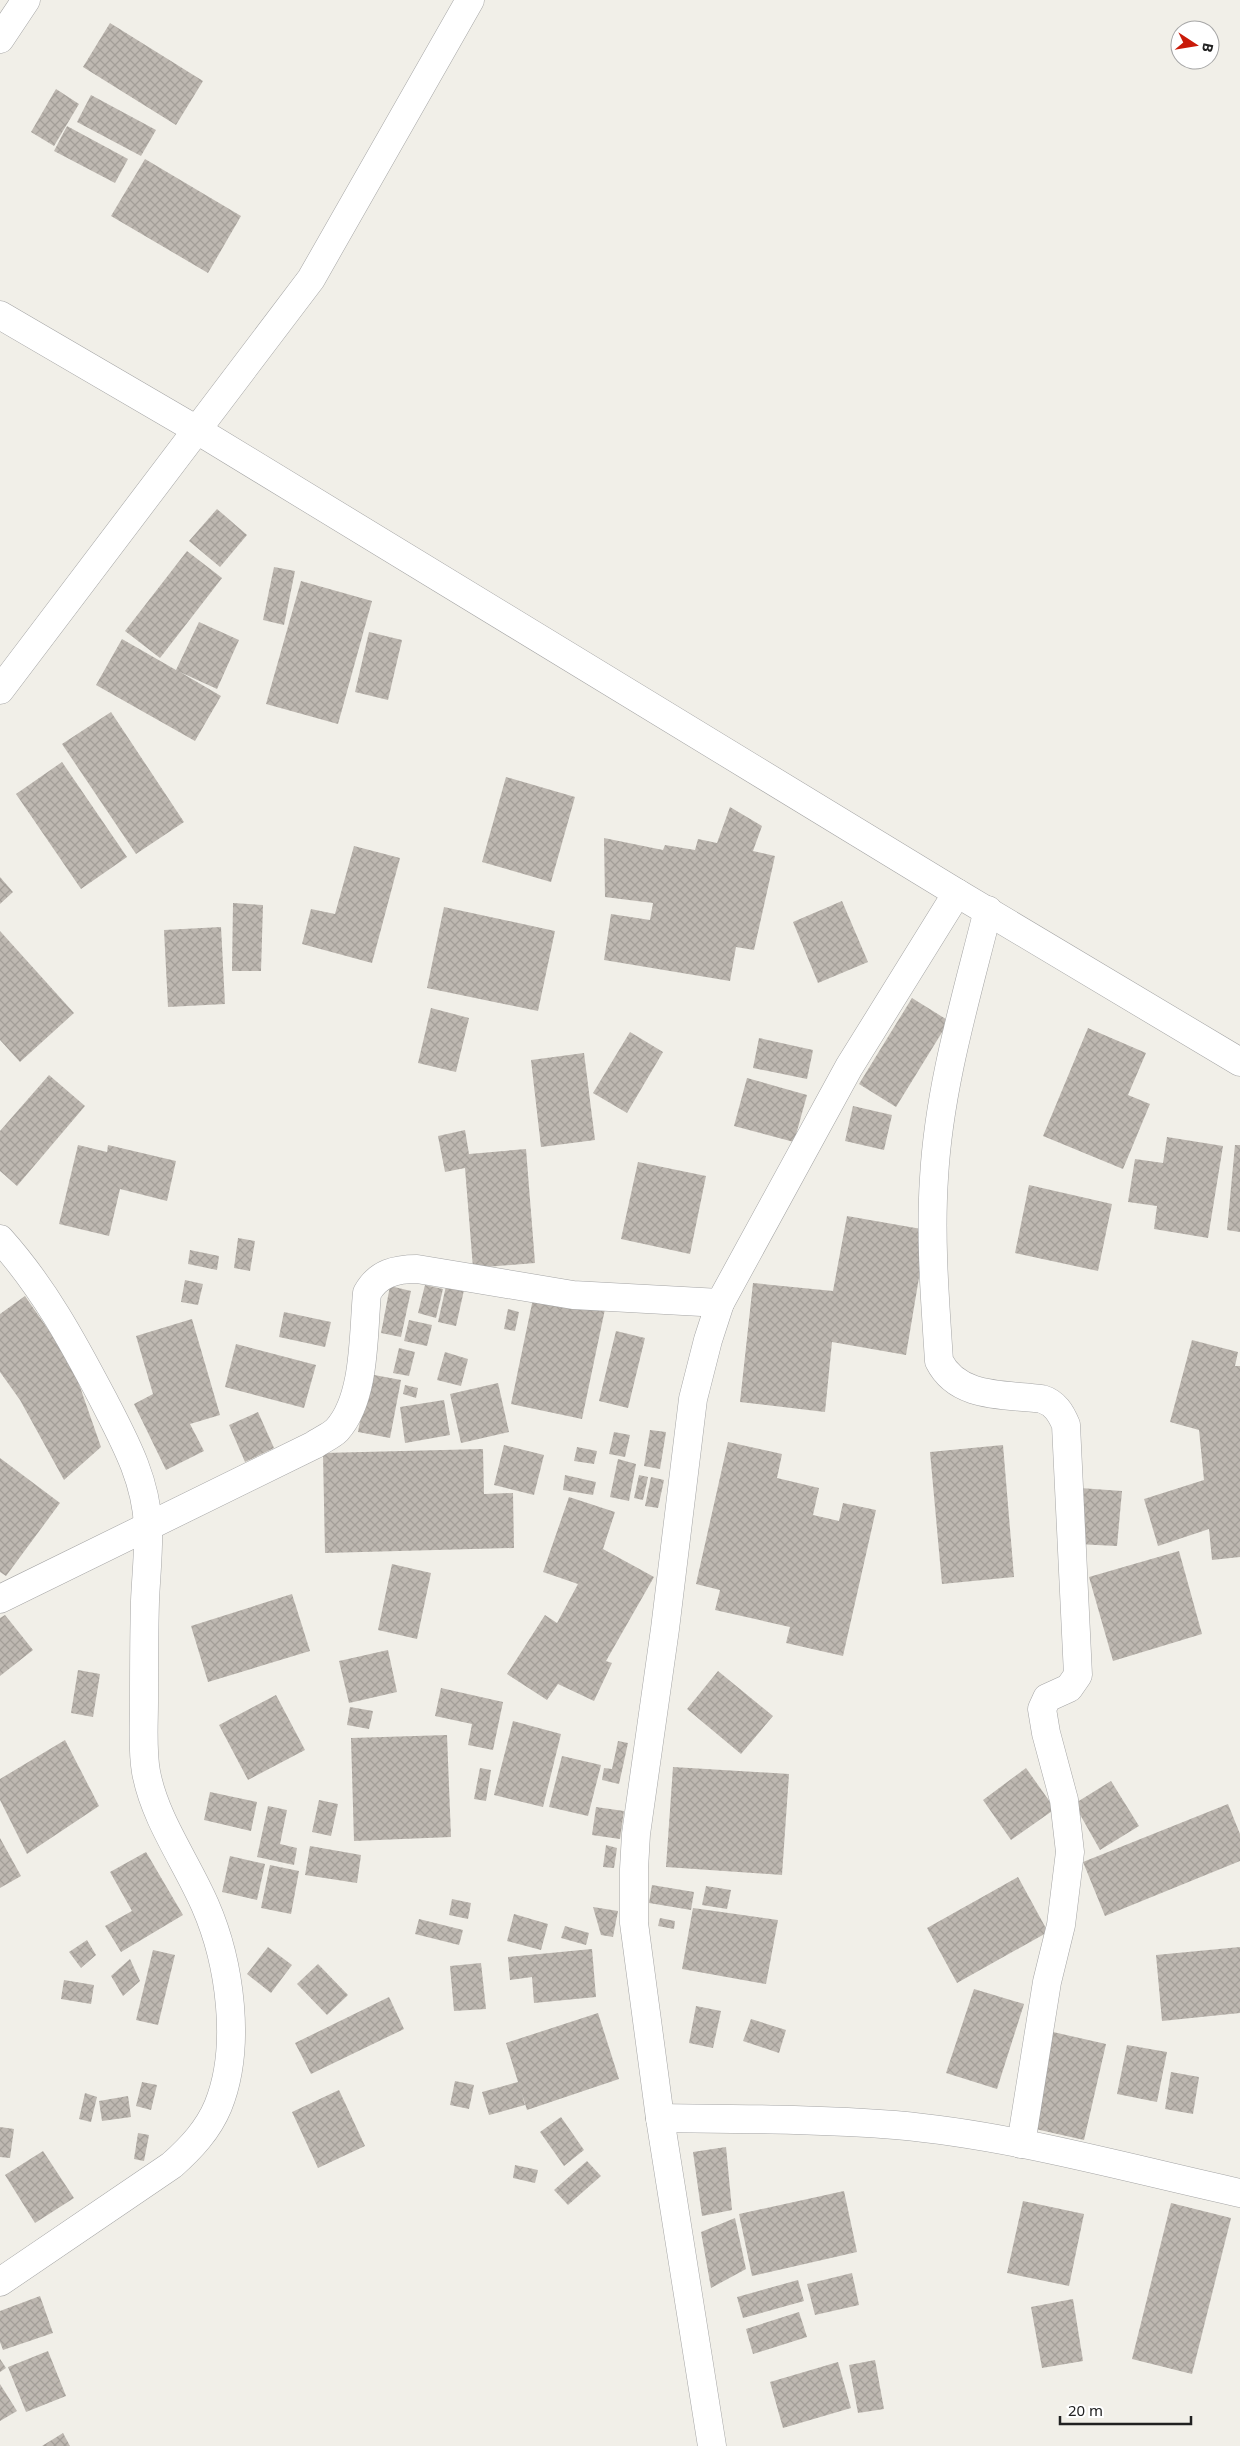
<svg xmlns="http://www.w3.org/2000/svg" width="1240" height="2446" viewBox="0 0 1240 2446" font-family="'Noto Sans',sans-serif">
<style>
.building{fill:url(#building-cross-hatch)}
.lines{fill:none;stroke-linecap:round;stroke-linejoin:round}
.minor-casing{stroke:#a5a5a5;stroke-width:29}
.minor{stroke:#fff;stroke-width:28}
</style>
<defs>
<pattern id="building-cross-hatch" width="8" height="8" patternUnits="userSpaceOnUse" patternTransform="scale(1.25)"><rect width="8" height="8" fill="#beb8b1"/><path d="M0 0l8 8M0 8l8-8" fill="none" stroke="#a39e98"/></pattern>
</defs>
<rect width="100%" height="100%" fill="#f1efe8"/>
<g class="building">
<polygon points="110,23 203,81 176,125 83,67"/>
<polygon points="56,89 79,104 54,146 31,132"/>
<polygon points="91,95 156,130 141,156 77,122"/>
<polygon points="67,126 128,159 115,183 54,151"/>
<polygon points="145,159 241,216 208,273 111,216"/>
<polygon points="217,509 247,535 220,567 189,541"/>
<polygon points="187,551 222,578 160,658 125,631"/>
<polygon points="274,567 295,571 284,625 263,620"/>
<polygon points="301,581 372,601 338,724 266,704"/>
<polygon points="199,622 239,640 217,689 180,672 221,696 195,741 96,685 122,639 176,670"/>
<polygon points="369,632 402,640 388,700 355,692"/>
<polygon points="111,712 184,822 136,854 62,744"/>
<polygon points="62,762 127,857 81,889 16,794"/>
<polygon points="506,777 575,797 551,882 482,862"/>
<polygon points="730,807 762,826 753,851 775,856 754,950 736,947 730,981 604,960 611,914 650,920 653,903 605,897 604,838 663,850 665,845 695,850 698,839 717,843"/>
<polygon points="354,846 400,858 372,963 302,944 311,909 335,914"/>
<polygon points="0,877 13,892 0,904"/>
<polygon points="842,901 868,962 818,983 793,922"/>
<polygon points="233,903 263,905 261,971 232,971"/>
<polygon points="444,907 555,931 538,1011 427,988"/>
<polygon points="221,927 225,1004 168,1007 164,930"/>
<polygon points="0,931 74,1013 20,1062 0,1040"/>
<polygon points="912,998 949,1021 896,1107 859,1084"/>
<polygon points="431,1008 469,1018 456,1072 418,1063"/>
<polygon points="1088,1028 1146,1053 1128,1095 1150,1104 1123,1169 1043,1136"/>
<polygon points="630,1032 663,1052 627,1113 593,1093"/>
<polygon points="759,1038 813,1050 807,1079 753,1068"/>
<polygon points="584,1053 595,1140 541,1147 531,1060"/>
<polygon points="49,1075 85,1106 17,1186 0,1171 0,1131"/>
<polygon points="747,1078 807,1095 794,1142 734,1126"/>
<polygon points="853,1106 892,1115 884,1150 845,1141"/>
<polygon points="465,1130 469,1154 526,1149 535,1263 473,1268 465,1168 445,1172 438,1136"/>
<polygon points="1167,1137 1223,1146 1208,1238 1154,1229 1157,1206 1128,1202 1135,1159 1163,1163"/>
<polygon points="78,1145 107,1152 108,1145 176,1161 167,1201 120,1189 109,1236 59,1224"/>
<polygon points="1235,1145 1240,1145 1240,1232 1227,1230"/>
<polygon points="638,1162 706,1176 690,1254 621,1239"/>
<polygon points="1029,1185 1112,1204 1098,1271 1015,1253"/>
<polygon points="847,1216 927,1230 906,1355 832,1342 825,1412 740,1402 753,1283 833,1291"/>
<polygon points="238,1238 255,1241 250,1271 234,1268"/>
<polygon points="190,1250 219,1256 217,1270 188,1264"/>
<polygon points="185,1280 203,1284 198,1305 181,1302"/>
<polygon points="425,1285 443,1289 436,1318 418,1313"/>
<polygon points="390,1286 411,1291 401,1337 381,1333"/>
<polygon points="446,1286 464,1290 456,1326 438,1322"/>
<polygon points="534,1294 605,1309 582,1419 511,1404"/>
<polygon points="25,1296 72,1364 101,1447 64,1480 20,1400 0,1372 0,1314"/>
<polygon points="508,1309 519,1312 515,1331 504,1329"/>
<polygon points="284,1312 331,1322 325,1347 279,1337"/>
<polygon points="192,1319 220,1415 190,1424 204,1451 166,1470 134,1404 153,1394 136,1336"/>
<polygon points="409,1320 432,1325 427,1346 404,1341"/>
<polygon points="616,1331 645,1338 628,1408 599,1401"/>
<polygon points="1192,1340 1238,1352 1235,1366 1240,1366 1240,1557 1212,1560 1209,1529 1158,1546 1144,1499 1204,1480 1199,1430 1170,1422"/>
<polygon points="236,1344 316,1365 304,1408 225,1387"/>
<polygon points="399,1348 415,1352 409,1376 393,1373"/>
<polygon points="445,1352 468,1359 461,1386 437,1380"/>
<polygon points="369,1374 401,1380 390,1438 358,1432"/>
<polygon points="498,1383 509,1432 461,1443 450,1394"/>
<polygon points="405,1385 418,1388 416,1398 403,1394"/>
<polygon points="444,1400 450,1435 405,1443 400,1407"/>
<polygon points="258,1412 274,1448 245,1462 229,1425"/>
<polygon points="650,1430 666,1432 660,1469 644,1466"/>
<polygon points="614,1432 630,1435 625,1457 609,1454"/>
<polygon points="728,1442 782,1454 777,1478 819,1488 813,1515 839,1521 843,1503 876,1510 843,1656 786,1643 790,1627 715,1610 720,1590 696,1584"/>
<polygon points="504,1445 544,1455 534,1495 494,1485"/>
<polygon points="1003,1445 1014,1577 942,1584 930,1452"/>
<polygon points="577,1447 597,1451 594,1464 574,1461"/>
<polygon points="483,1449 484,1494 513,1493 514,1548 325,1553 323,1453"/>
<polygon points="0,1458 60,1503 6,1576 0,1572"/>
<polygon points="618,1459 636,1464 629,1501 610,1497"/>
<polygon points="565,1475 596,1482 593,1495 563,1490"/>
<polygon points="639,1475 648,1477 643,1500 634,1498"/>
<polygon points="651,1477 664,1480 658,1508 645,1506"/>
<polygon points="1080,1488 1122,1491 1117,1546 1076,1544"/>
<polygon points="569,1497 615,1512 603,1549 654,1577 606,1661 612,1663 594,1701 558,1684 547,1700 507,1674 545,1615 557,1623 578,1584 543,1572"/>
<polygon points="1179,1551 1202,1634 1113,1661 1089,1577"/>
<polygon points="392,1564 431,1573 417,1639 378,1630"/>
<polygon points="292,1594 310,1651 208,1682 191,1626"/>
<polygon points="5,1615 33,1650 0,1676 0,1618"/>
<polygon points="388,1650 397,1692 349,1703 339,1661"/>
<polygon points="78,1670 100,1674 93,1717 71,1713"/>
<polygon points="718,1671 773,1716 741,1754 687,1709"/>
<polygon points="441,1688 503,1702 493,1750 468,1745 472,1724 435,1716"/>
<polygon points="276,1695 305,1750 248,1780 219,1725"/>
<polygon points="350,1707 373,1711 369,1729 347,1725"/>
<polygon points="513,1721 561,1734 543,1807 494,1795"/>
<polygon points="447,1735 451,1837 354,1841 351,1738"/>
<polygon points="65,1740 99,1806 27,1854 0,1800 0,1779"/>
<polygon points="618,1741 628,1743 619,1784 602,1780 604,1768 612,1769"/>
<polygon points="562,1756 601,1765 588,1816 549,1807"/>
<polygon points="673,1767 789,1774 782,1875 666,1867"/>
<polygon points="480,1768 491,1770 486,1801 474,1799"/>
<polygon points="1026,1768 1055,1809 1011,1840 983,1800"/>
<polygon points="1111,1781 1139,1826 1100,1850 1074,1804"/>
<polygon points="210,1792 257,1802 251,1831 204,1820"/>
<polygon points="319,1800 338,1804 331,1836 312,1832"/>
<polygon points="1228,1804 1240,1834 1240,1861 1105,1916 1083,1862"/>
<polygon points="268,1806 287,1810 280,1844 297,1848 294,1865 257,1857"/>
<polygon points="596,1807 624,1811 620,1839 592,1835"/>
<polygon points="0,1838 21,1876 0,1888"/>
<polygon points="606,1845 617,1848 614,1868 603,1867"/>
<polygon points="310,1846 361,1855 357,1883 305,1875"/>
<polygon points="146,1852 183,1915 121,1952 105,1926 132,1911 110,1872"/>
<polygon points="230,1856 265,1864 257,1900 222,1892"/>
<polygon points="270,1865 299,1871 291,1914 261,1908"/>
<polygon points="1018,1877 1048,1932 957,1983 927,1928"/>
<polygon points="652,1885 694,1892 691,1910 649,1903"/>
<polygon points="706,1886 731,1890 727,1909 702,1905"/>
<polygon points="452,1899 471,1903 468,1919 449,1915"/>
<polygon points="593,1907 618,1911 613,1937 601,1935"/>
<polygon points="693,1908 778,1920 766,1984 682,1969"/>
<polygon points="514,1914 548,1924 541,1950 507,1941"/>
<polygon points="660,1918 675,1921 674,1929 658,1926"/>
<polygon points="419,1919 463,1930 459,1945 415,1934"/>
<polygon points="565,1926 589,1933 586,1945 561,1938"/>
<polygon points="87,1940 96,1955 81,1968 69,1952"/>
<polygon points="268,1947 292,1965 271,1993 247,1974"/>
<polygon points="1240,1947 1240,2013 1162,2021 1156,1955"/>
<polygon points="592,1949 596,1997 534,2003 532,1977 510,1980 508,1957"/>
<polygon points="153,1950 175,1955 158,2025 136,2020"/>
<polygon points="130,1959 140,1981 123,1996 111,1976"/>
<polygon points="481,1963 486,2009 454,2011 450,1966"/>
<polygon points="318,1964 348,1995 327,2015 297,1984"/>
<polygon points="64,1980 94,1985 91,2004 61,1999"/>
<polygon points="974,1989 1024,2004 997,2089 946,2073"/>
<polygon points="389,1997 404,2029 311,2074 295,2043"/>
<polygon points="696,2006 721,2011 713,2048 689,2043"/>
<polygon points="598,2013 619,2079 527,2110 521,2091 525,2105 489,2115 482,2092 518,2082 506,2043"/>
<polygon points="751,2019 786,2030 779,2053 743,2041"/>
<polygon points="1053,2032 1106,2044 1084,2140 1031,2128"/>
<polygon points="1127,2045 1167,2052 1157,2102 1117,2094"/>
<polygon points="1171,2072 1199,2077 1193,2114 1165,2109"/>
<polygon points="455,2081 474,2085 469,2109 450,2105"/>
<polygon points="142,2082 157,2085 151,2110 136,2106"/>
<polygon points="339,2090 365,2146 318,2168 292,2112"/>
<polygon points="85,2093 97,2097 91,2122 79,2119"/>
<polygon points="128,2096 131,2117 102,2121 99,2101"/>
<polygon points="561,2117 584,2150 564,2166 540,2132"/>
<polygon points="0,2127 14,2129 10,2158 0,2157"/>
<polygon points="138,2133 149,2135 144,2161 134,2159"/>
<polygon points="726,2147 732,2210 702,2216 693,2152"/>
<polygon points="43,2151 74,2198 35,2223 5,2175"/>
<polygon points="587,2161 601,2176 568,2205 554,2190"/>
<polygon points="515,2165 538,2170 535,2183 513,2178"/>
<polygon points="844,2191 857,2252 752,2276 739,2214"/>
<polygon points="1023,2201 1084,2214 1069,2286 1007,2273"/>
<polygon points="1171,2203 1231,2218 1192,2374 1132,2359"/>
<polygon points="735,2218 746,2269 711,2288 701,2232"/>
<polygon points="852,2273 859,2305 815,2315 807,2284"/>
<polygon points="798,2280 804,2301 743,2318 737,2297"/>
<polygon points="40,2296 53,2333 3,2350 0,2342 0,2311"/>
<polygon points="1073,2299 1083,2361 1042,2368 1031,2307"/>
<polygon points="799,2312 807,2337 753,2354 746,2329"/>
<polygon points="48,2351 66,2396 26,2412 8,2367"/>
<polygon points="0,2359 6,2368 0,2372"/>
<polygon points="875,2360 884,2409 858,2413 849,2365"/>
<polygon points="838,2362 851,2408 783,2428 770,2382"/>
<polygon points="0,2384 17,2411 0,2421"/>
<polygon points="63,2433 70,2446 42,2446"/>
</g>
<g class="lines">
<g class="minor-casing">
<g id="minor">
<polyline points="0,39 26,0"/>
<polyline points="0,315 197,430 957,893 1240,1062"/>
<polyline points="0,690 311,279 470,0"/>
<path d="M988 910C966 998 939 1087 934 1178 930 1238 935 1300 939 1361 958 1399 1005 1394 1042 1399 1055 1403 1061 1413 1066 1425L1078 1675 1069 1688 1047 1698 1042 1709 1046 1733 1064 1800 1070 1852 1061 1925 1047 1982 1021 2144"/>
<path d="M0 1239C44 1288 73 1342 103 1399 124 1440 146 1479 148 1526 149 1551 146 1576 145 1601 144 1635 144 1668 144 1702 144 1725 142 1749 146 1772 155 1820 186 1861 205 1905 230 1962 242 2047 218 2106 208 2130 191 2148 172 2165L0 2282"/>
<path d="M0 1599 314 1445C321 1440 331 1436 337 1430 366 1398 363 1334 367 1293 378 1273 396 1269 417 1269L573 1295 720 1303"/>
<path d="M660 2118C738 2119 817 2119 895 2125 1011 2135 1126 2168 1240 2193"/>
<polyline points="712,2446 660,2118 634,1923 634,1869 636,1834 665,1629 693,1399 708,1340 720,1303 849,1067 957,893"/>
</g>
</g>
<use href="#minor" class="minor"/>
</g>
<g transform="translate(1195 45) rotate(102)"><circle r="24" fill="#ffffff" stroke="#a6a6a6"/>
<path d="M0-4L9 19L0 12L-9 19Z" fill="#c91a09"/>
<text y="-8" font-size="14" font-weight="bold" text-anchor="middle" fill="#212121">B</text>
</g>
<path d="M1060 2416v8h131v-8" fill="none" stroke="#212121" stroke-width="2.5"/>
<text x="1068" y="2416" font-size="15" fill="#212121" stroke="#ffffff" stroke-width="4" paint-order="stroke">20 m</text>
</svg>
